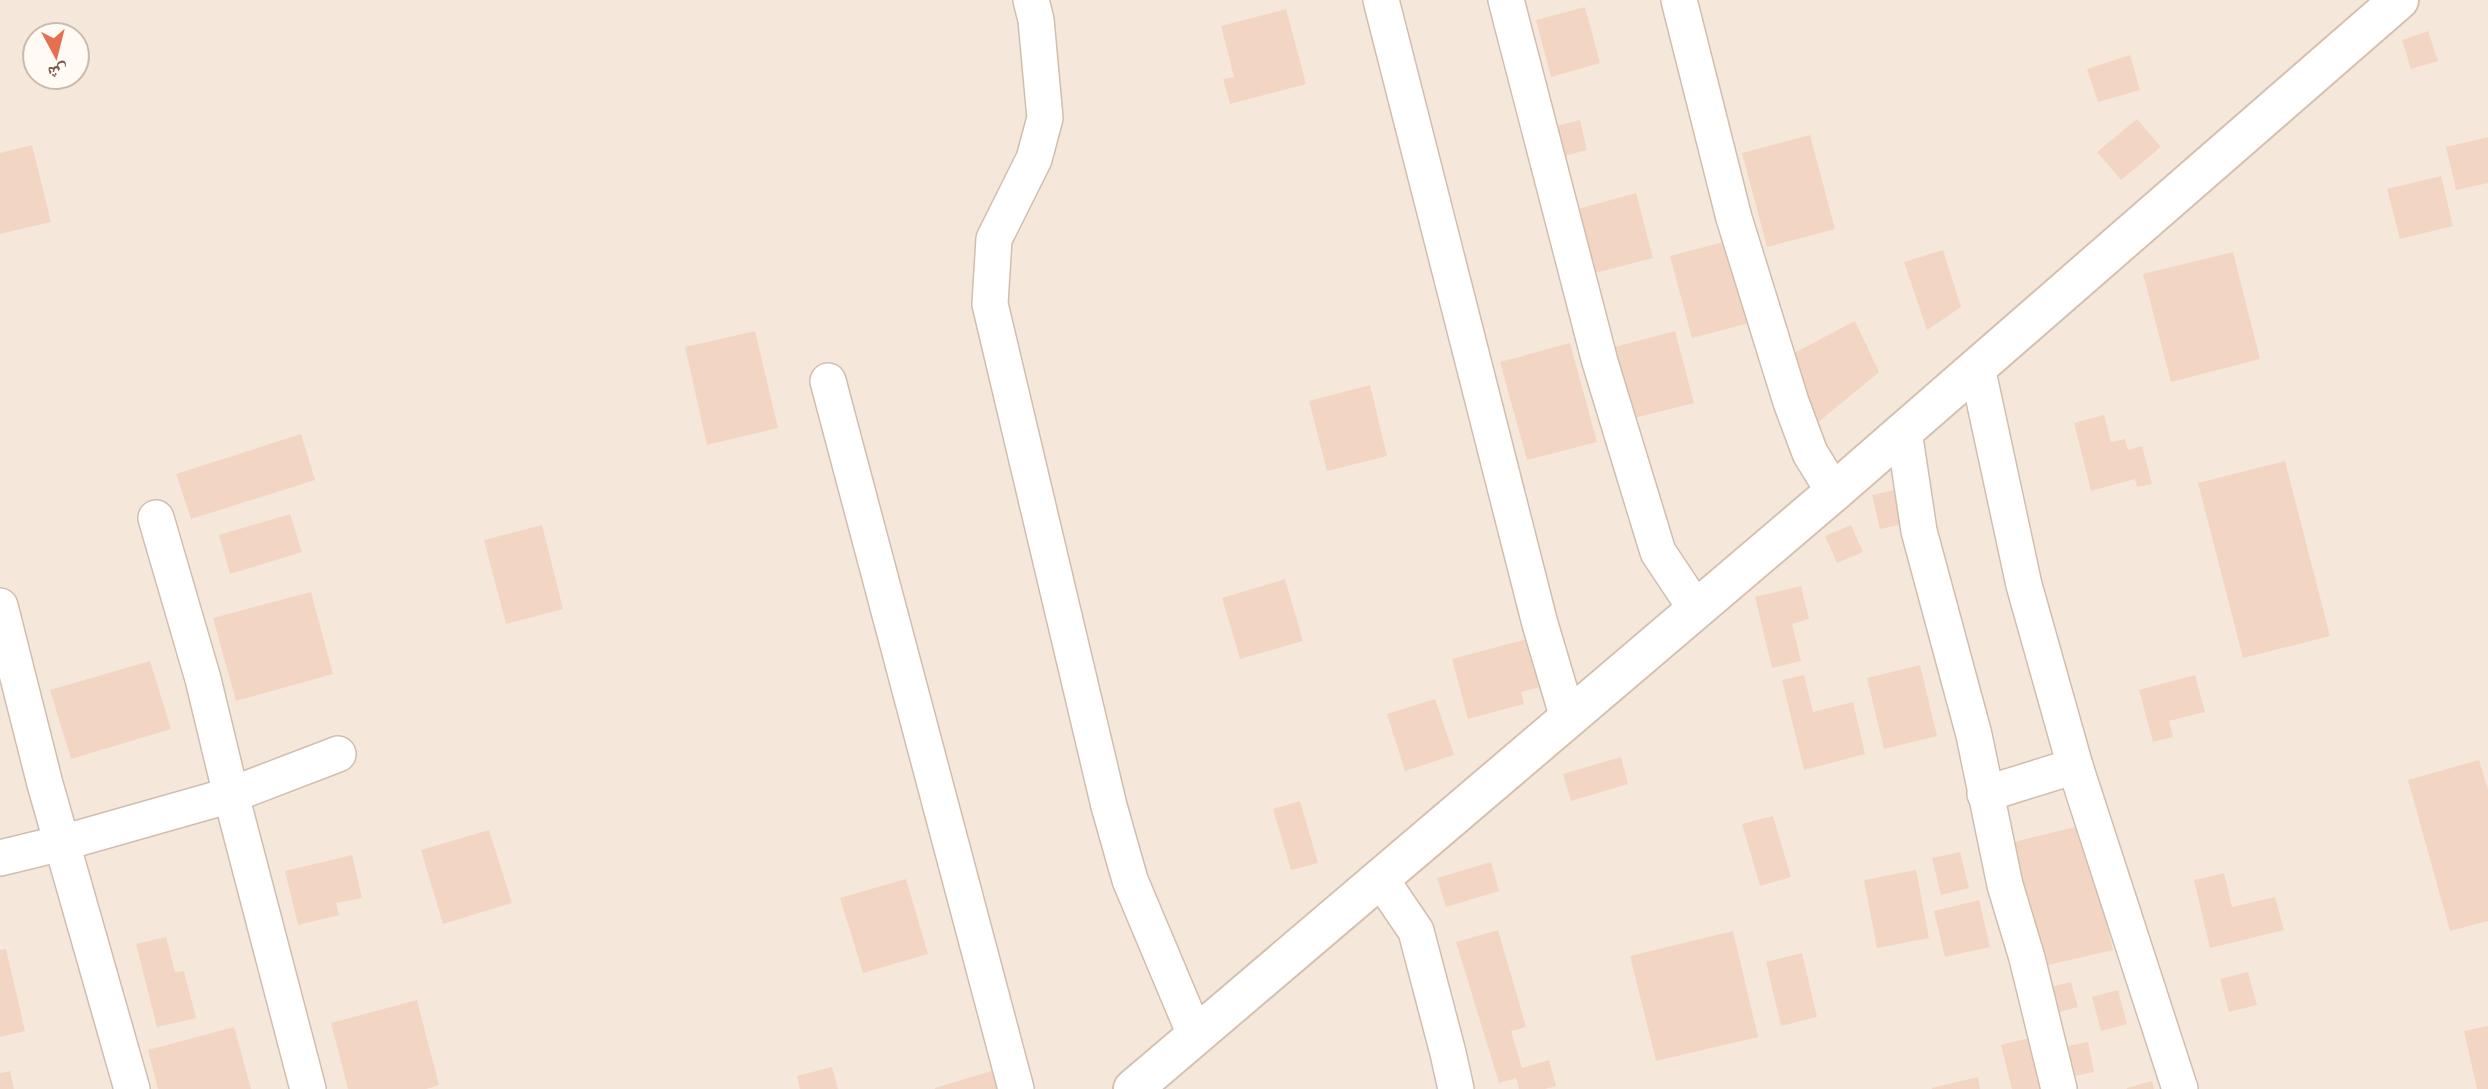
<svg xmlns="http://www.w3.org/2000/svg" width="2488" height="1089" viewBox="0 0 2488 1089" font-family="'Titillium Web','Noto Naskh Arabic',sans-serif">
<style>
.residential{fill:#f5e8da;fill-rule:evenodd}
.building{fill:#f3d5c3}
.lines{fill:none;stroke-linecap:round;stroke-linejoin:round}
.street-casing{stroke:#d1beb0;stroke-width:38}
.secondary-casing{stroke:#d6c0b0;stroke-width:42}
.street{stroke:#fff;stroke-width:35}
.secondary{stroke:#fff;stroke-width:38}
</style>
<rect width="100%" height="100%" fill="#fdf6ec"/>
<path class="residential" d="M0 0H2488V1089H0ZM35 35H77V77H35Z"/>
<g class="building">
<polygon points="1585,7 1600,63 1551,77 1536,20"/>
<polygon points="1286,9 1306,84 1230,104 1223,79 1234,77 1221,26"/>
<polygon points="2428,31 2438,61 2411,69 2402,40"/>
<polygon points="2130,55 2140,90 2098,102 2087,69"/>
<polygon points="2137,119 2161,147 2121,180 2097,152"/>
<polygon points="1580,120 1587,150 1564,156 1556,126"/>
<polygon points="1810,135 1835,229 1767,247 1742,153"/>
<polygon points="2488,137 2488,183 2456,190 2446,147"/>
<polygon points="32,145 51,222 0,234 0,153"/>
<polygon points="2441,176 2453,226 2400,239 2387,189"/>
<polygon points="1636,193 1653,258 1595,273 1578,209"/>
<polygon points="1731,240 1753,322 1692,338 1670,256"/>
<polygon points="1943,250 1961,307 1927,330 1904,262"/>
<polygon points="2233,252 2260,359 2171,382 2143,274"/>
<polygon points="1855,321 1879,372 1816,424 1792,354"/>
<polygon points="755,331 778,428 707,445 685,347"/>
<polygon points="1675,331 1694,403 1634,418 1615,347"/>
<polygon points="1570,343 1597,442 1527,460 1500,362"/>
<polygon points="1370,385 1387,456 1327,471 1309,401"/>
<polygon points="2104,415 2111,442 2125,439 2128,450 2142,446 2152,484 2137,487 2135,479 2091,491 2074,423"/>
<polygon points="301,434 315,480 191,519 176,474"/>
<polygon points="2285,461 2330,636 2243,658 2198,483"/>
<polygon points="1900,489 1908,523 1880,529 1872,495"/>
<polygon points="290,514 302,552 230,574 219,535"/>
<polygon points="542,525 563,609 506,624 484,540"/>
<polygon points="1851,525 1863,552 1837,563 1825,536"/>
<polygon points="1285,579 1303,641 1240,659 1222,598"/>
<polygon points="1801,586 1809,619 1792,624 1801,661 1772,668 1755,597"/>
<polygon points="311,592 333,674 236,701 213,618"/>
<polygon points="1531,638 1544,686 1521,692 1524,704 1468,719 1452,659"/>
<polygon points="150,661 171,729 71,759 50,690"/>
<polygon points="1920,665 1937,736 1884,749 1867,678"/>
<polygon points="1804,675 1813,712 1853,702 1865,754 1804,770 1782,680"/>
<polygon points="2195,675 2205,712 2169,721 2173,737 2153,742 2139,690"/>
<polygon points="1435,699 1454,755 1405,771 1387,714"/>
<polygon points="1621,757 1628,784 1571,801 1563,774"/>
<polygon points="2479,760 2488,790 2488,921 2450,931 2408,780"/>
<polygon points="1300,801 1318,863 1291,870 1273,809"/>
<polygon points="1773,816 1791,877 1760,886 1742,824"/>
<polygon points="2083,825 2113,950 2044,966 2014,842"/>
<polygon points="489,830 512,903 443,924 421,850"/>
<polygon points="1960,852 1969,888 1941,895 1932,858"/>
<polygon points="352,855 362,898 336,903 339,915 298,925 285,871"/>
<polygon points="1491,862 1499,891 1446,907 1437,878"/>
<polygon points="1916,870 1929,938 1877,948 1864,880"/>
<polygon points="2224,873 2232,907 2275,897 2284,930 2210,948 2194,880"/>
<polygon points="906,879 928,954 863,973 840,898"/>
<polygon points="1979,900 1990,947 1945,957 1934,911"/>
<polygon points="1498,930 1526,1027 1511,1031 1522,1068 1549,1060 1556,1086 1545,1089 1519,1089 1516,1078 1499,1083 1456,942"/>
<polygon points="1733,931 1758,1037 1656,1061 1630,956"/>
<polygon points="166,937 175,972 184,971 196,1018 157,1027 136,944"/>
<polygon points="6,949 25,1031 0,1037 0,950"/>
<polygon points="1802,953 1817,1017 1781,1026 1766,962"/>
<polygon points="2248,972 2257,1005 2229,1012 2220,979"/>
<polygon points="2071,982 2078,1007 2056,1013 2050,987"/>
<polygon points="2118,990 2127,1024 2101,1031 2092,997"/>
<polygon points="417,1000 439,1085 426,1089 348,1089 331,1023"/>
<polygon points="2488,1026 2488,1089 2477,1089 2464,1031"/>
<polygon points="234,1027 251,1089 158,1089 148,1050"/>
<polygon points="2037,1036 2051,1089 2012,1089 2001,1045"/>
<polygon points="2088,1042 2094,1072 2074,1076 2068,1046"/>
<polygon points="832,1067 838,1089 800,1089 797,1076"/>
<polygon points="998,1069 1004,1089 935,1089 935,1088"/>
<polygon points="10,1071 14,1089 0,1089 0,1073"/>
<polygon points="1978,1077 1980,1089 1932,1089 1932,1088"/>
<polygon points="2152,1081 2154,1089 2127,1089 2127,1088"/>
</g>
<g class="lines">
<g class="street-casing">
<g id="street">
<polyline points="1031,0 1036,20 1045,118 1034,159 994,239 990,304 1109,806 1130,880 1196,1037"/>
<polyline points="1381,0 1540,624 1568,718"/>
<polyline points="1506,0 1600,362 1658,552 1696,609"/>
<polyline points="1679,0 1734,218 1791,402 1810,453 1834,492"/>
<polyline points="1977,367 2024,585 2075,766 2180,1089"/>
<polyline points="828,381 1016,1089"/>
<polyline points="1904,431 1919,531 1974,735 2005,885 2027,958 2059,1089"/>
<polyline points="156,518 203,679 231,795 308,1089"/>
<polyline points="0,606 45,784 132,1089"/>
<polyline points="1985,794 2075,766"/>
<polyline points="0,858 62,843 231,795 338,754"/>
<polyline points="1380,878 1416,931 1448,1053 1456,1089"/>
</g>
</g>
<g class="secondary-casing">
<polyline id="secondary" points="1133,1089 1834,492 2399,0"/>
</g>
<use href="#street" class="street"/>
<use href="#secondary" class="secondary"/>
</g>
<g transform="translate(56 56) rotate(173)"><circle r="33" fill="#fffaf3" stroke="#cabbb1" stroke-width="2"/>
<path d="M0-5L12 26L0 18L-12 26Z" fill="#e76f51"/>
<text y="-10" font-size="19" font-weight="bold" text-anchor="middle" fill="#7a5c4d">ش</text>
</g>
</svg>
